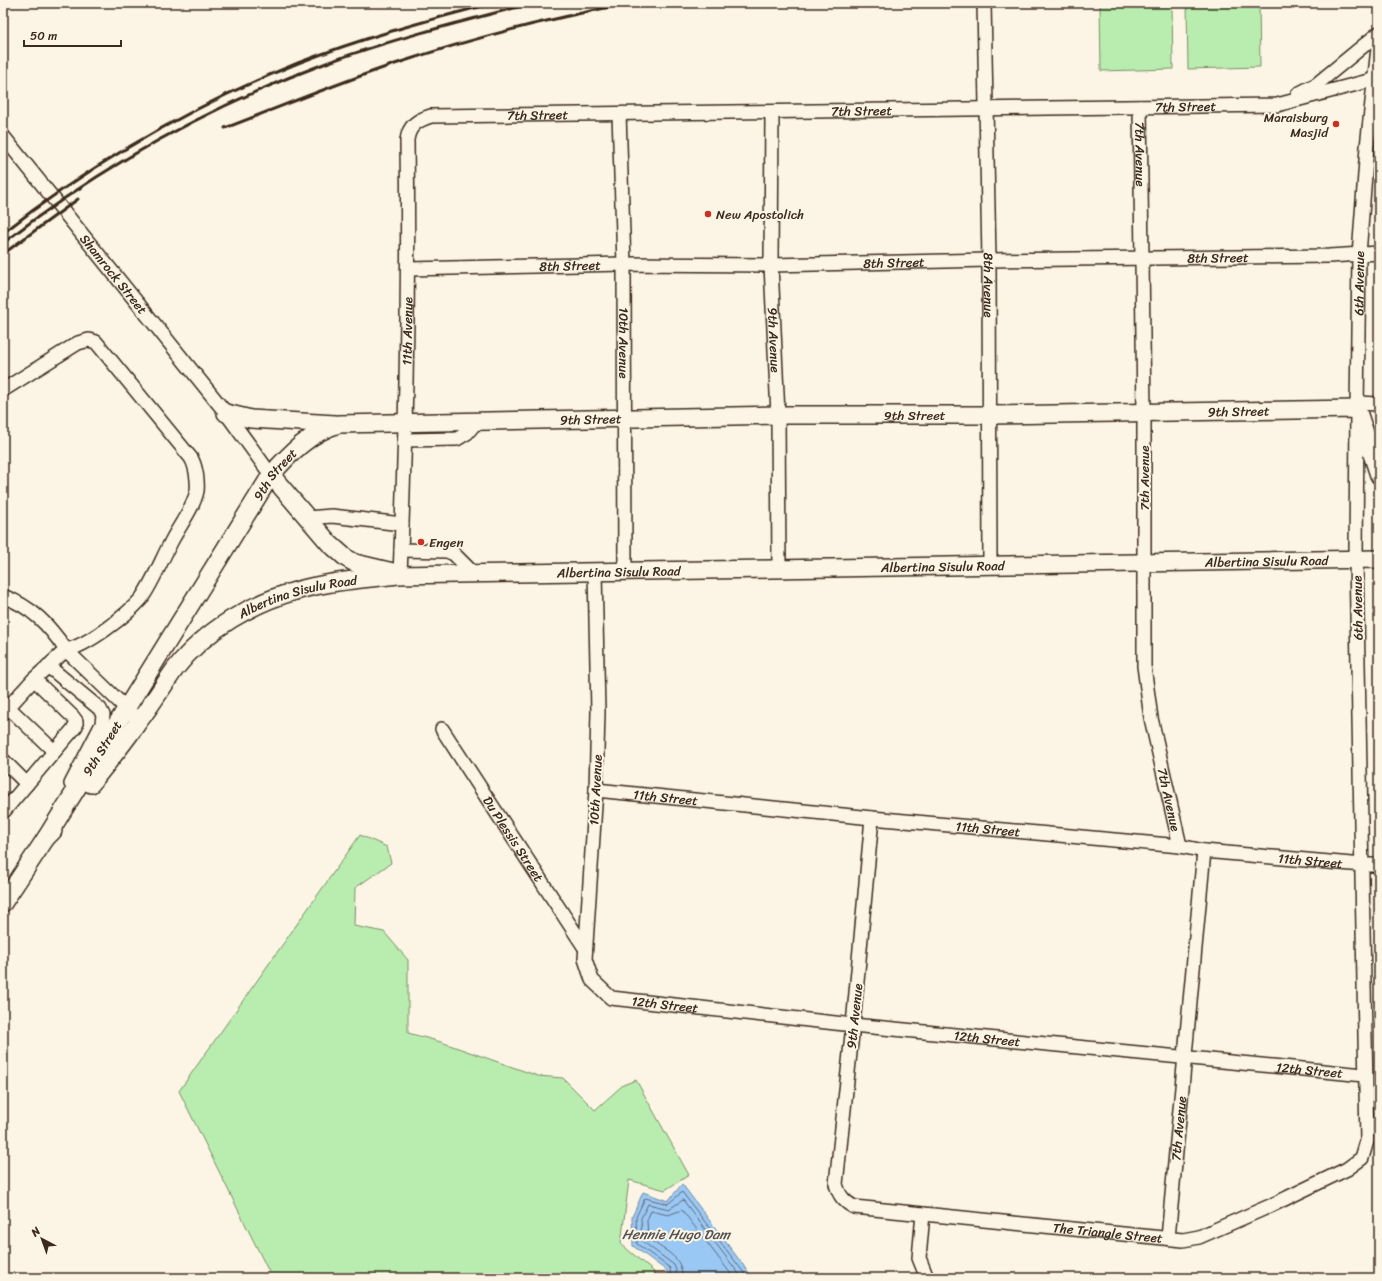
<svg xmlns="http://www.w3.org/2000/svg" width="1382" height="1281" viewBox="0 0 1382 1281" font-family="Sriracha,sans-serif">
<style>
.green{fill:#b9edaf;stroke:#7a8c66}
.water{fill:#9ac8f5;stroke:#74899f}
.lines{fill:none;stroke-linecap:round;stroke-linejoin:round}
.shore{stroke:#616974;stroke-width:1}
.minor-casing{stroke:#3b2a1e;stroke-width:16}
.major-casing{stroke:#3b2a1e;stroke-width:20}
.minor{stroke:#fcf5e5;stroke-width:13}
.major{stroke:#fcf5e5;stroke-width:17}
.rail{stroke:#3b2a1e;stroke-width:3}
.poi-dot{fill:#c8321e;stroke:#fcf5e5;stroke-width:1.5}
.labels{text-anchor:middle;stroke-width:4;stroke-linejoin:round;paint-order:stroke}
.street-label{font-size:13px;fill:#3b2a1e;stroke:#fcf5e5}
.poi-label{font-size:13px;fill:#3b2a1e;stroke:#fcf5e5;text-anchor:start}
.water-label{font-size:14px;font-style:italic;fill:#535254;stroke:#fcf5e5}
</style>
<rect width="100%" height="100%" fill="#fcf5e5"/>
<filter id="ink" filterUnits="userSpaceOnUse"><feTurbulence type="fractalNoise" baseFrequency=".025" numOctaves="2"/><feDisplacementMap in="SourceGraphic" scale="8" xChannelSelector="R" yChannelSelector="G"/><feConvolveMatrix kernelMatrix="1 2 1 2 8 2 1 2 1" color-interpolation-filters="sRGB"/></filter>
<g filter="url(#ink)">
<g class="green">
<polygon points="1100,3 1172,3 1173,69 1101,71"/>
<polygon points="1187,3 1259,3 1260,67 1188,69"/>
<polygon points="360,835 387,847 391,863 355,888 354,926 384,932 408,960 408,1033 441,1042 538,1076 563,1078 595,1110 623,1085 636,1080 689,1175 665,1190 629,1180 621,1244 654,1272 654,1278 272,1278 179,1091"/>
</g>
<polygon class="water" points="682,1184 753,1278 667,1278 667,1271 633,1246 632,1217 643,1192 668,1201"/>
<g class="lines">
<g class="shore">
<polyline points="671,1278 670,1268 637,1244 636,1217 645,1198 668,1204 682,1192 748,1278"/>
<polyline points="676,1278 676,1270 674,1265 642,1241 641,1218 648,1204 669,1209 683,1200 742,1278"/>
<path d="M682 1278C683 1255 663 1251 648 1238L647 1220 651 1211 668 1215 682 1210 734 1278"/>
</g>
<g class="minor-casing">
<g id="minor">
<path id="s1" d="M984 3 989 260 990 566"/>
<polyline points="1298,94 1317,84 1379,33"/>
<path id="s2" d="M1140 107 1144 413V666L1151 718 1180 846"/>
<path id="s3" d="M772 112 771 265 778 415 779 569"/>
<path id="s4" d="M619 114 624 264 625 571"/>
<path id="s5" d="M3 136 226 413 271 475"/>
<path id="s6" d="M409 269 624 264 771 265 989 260 1329 256 1379 253"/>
<path d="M3 390 78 343 89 340 96 342 191 458C196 466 198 481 197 491 193 509 179 526 171 542 161 561 153 582 141 599 127 615 87 646 66 650"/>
<polyline points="1357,403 1379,404"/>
<polyline points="405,440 457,439 467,433 477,421"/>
<polyline points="307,518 332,516 402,524"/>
<polyline points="401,550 447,551 454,554 474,574"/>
<path id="s7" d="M595 572 598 712 596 790 585 959 592 980 611 998 853 1025 1364 1075"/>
<path id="s8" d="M400 575C406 430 409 285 407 140 409 125 418 120 431 116L1277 105 1376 79"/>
<path d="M3 596C32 607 49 625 66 650L34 679 3 713"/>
<polyline points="66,650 132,714"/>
<polyline points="48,666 100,709 103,715 102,724 71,784"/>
<polyline points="9,708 54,751"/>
<path id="s9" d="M442 729 585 948"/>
<polyline points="3,760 27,784"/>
<path id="s10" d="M596 790 872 818 1180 846 1204 851 1363 865H1379"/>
<polyline points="4,811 76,726 76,721 73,717 34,679"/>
<path id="s11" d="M872 818 853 1025 836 1184C839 1195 843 1201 854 1207L1183 1240 1199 1237 1270 1206 1347 1169 1362 1158 1367 1141 1356 559 1357 409 1359 255 1367 147 1379 39"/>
<polyline points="923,1214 919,1258 927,1278"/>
<path id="s12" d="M1168 1238 1204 851"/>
</g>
</g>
<g class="major-casing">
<g id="major">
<polyline points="226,413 251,419 335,424"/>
<polyline points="271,475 329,543 346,558 355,563 393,572"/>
<path id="s13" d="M91 784C107 763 124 743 139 721 152 704 163 686 175 669 205 630 253 602 299 590 331 581 365 579 398 575L1379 559"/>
<path id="s14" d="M46 838 271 475C290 453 310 433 339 424L778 415H990L1357 409 1379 475"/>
<polyline points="3,903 46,838 53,831"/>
</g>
</g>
<use href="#minor" class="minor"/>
<use href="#major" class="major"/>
<g class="rail">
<path d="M225 128C283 106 342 81 401 62 476 37 553 18 630 3"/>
<path d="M3 233C93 163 192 106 298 63 362 38 428 20 494 3"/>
<path d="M3 243C101 167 212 105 329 62 396 38 464 21 533 3"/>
<polyline points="3,254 78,199"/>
</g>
</g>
</g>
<g class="poi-dot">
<circle cx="1336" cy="124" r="4"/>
<circle cx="708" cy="214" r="4"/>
<circle cx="421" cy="542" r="4"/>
</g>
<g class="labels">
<g class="street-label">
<text dy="5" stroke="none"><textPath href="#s8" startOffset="1226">7th Street</textPath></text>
<text dy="5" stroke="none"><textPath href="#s8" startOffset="902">7th Street</textPath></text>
<text dy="5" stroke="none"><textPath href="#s8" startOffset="578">7th Street</textPath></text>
<text dy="5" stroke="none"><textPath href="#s2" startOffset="47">7th Avenue</textPath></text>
<text dy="5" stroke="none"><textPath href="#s6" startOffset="809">8th Street</textPath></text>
<text dy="5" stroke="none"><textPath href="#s6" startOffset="485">8th Street</textPath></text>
<text dy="5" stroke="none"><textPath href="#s6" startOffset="161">8th Street</textPath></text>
<text dy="5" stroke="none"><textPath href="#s5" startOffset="177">Shamrock Street</textPath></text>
<text dy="5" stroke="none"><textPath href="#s11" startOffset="1802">6th Avenue</textPath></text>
<text dy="5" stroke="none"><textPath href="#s1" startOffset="282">8th Avenue</textPath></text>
<text dy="5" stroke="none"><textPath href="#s8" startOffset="244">11th Avenue</textPath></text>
<text dy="5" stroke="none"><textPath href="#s3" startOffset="228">9th Avenue</textPath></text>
<text dy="5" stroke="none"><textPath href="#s4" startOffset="229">10th Avenue</textPath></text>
<text dy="5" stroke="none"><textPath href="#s14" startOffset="1413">9th Street</textPath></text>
<text dy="5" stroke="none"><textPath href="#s14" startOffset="1089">9th Street</textPath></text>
<text dy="5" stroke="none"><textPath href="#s14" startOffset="765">9th Street</textPath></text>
<text dy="5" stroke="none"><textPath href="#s14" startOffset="430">9th Street</textPath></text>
<text transform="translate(1144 478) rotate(-90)" y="5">7th Avenue</text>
<text dy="5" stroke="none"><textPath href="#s13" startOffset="1261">Albertina Sisulu Road</textPath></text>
<text dy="5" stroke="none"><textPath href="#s13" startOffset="937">Albertina Sisulu Road</textPath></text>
<text dy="5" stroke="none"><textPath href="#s13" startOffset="613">Albertina Sisulu Road</textPath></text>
<text dy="5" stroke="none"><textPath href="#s13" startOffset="289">Albertina Sisulu Road</textPath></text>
<text transform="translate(1357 608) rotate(-91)" y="5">6th Avenue</text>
<text dy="5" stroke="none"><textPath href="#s14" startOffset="106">9th Street</textPath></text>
<text transform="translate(595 790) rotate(-87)" y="5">10th Avenue</text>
<text dy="5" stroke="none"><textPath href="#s10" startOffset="70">11th Street</textPath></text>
<text dy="5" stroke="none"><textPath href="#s2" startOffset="695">7th Avenue</textPath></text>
<text dy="5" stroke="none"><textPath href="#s10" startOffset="394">11th Street</textPath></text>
<text dy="5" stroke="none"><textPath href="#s9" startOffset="131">Du Plessis Street</textPath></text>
<text dy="5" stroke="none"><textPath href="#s10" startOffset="718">11th Street</textPath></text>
<text dy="5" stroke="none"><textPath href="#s7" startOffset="490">12th Street</textPath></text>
<text transform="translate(854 1016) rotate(-84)" y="5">9th Avenue</text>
<text dy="5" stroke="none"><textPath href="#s7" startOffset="814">12th Street</textPath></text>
<text dy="5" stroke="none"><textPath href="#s7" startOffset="1138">12th Street</textPath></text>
<text dy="5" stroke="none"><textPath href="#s12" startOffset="110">7th Avenue</textPath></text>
<text dy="5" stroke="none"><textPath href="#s11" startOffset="653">The Triangle Street</textPath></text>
</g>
<g class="poi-label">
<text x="1328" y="122" text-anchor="end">Maraisburg<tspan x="1328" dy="15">Masjid</tspan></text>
<text x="716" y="219">New Apostolich</text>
<text x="429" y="547">Engen</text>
</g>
<g class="water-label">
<text x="676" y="1239">Hennie Hugo Dam</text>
</g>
</g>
<rect width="1382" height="1281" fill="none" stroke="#fcf5e5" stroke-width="16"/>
<rect x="8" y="8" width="1366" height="1265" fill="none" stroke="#3b2a1e" stroke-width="1.5" filter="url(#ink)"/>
<g transform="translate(42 1239) rotate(319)" stroke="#fcf5e5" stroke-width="3" paint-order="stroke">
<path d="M0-3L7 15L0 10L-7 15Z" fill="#3b2a1e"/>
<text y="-6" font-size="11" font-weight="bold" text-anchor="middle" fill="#3b2a1e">N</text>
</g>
<path d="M24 40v6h97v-6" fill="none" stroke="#3b2a1e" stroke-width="2"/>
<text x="30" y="40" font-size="12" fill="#3b2a1e" stroke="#fcf5e5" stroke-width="3" paint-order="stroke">50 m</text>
</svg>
